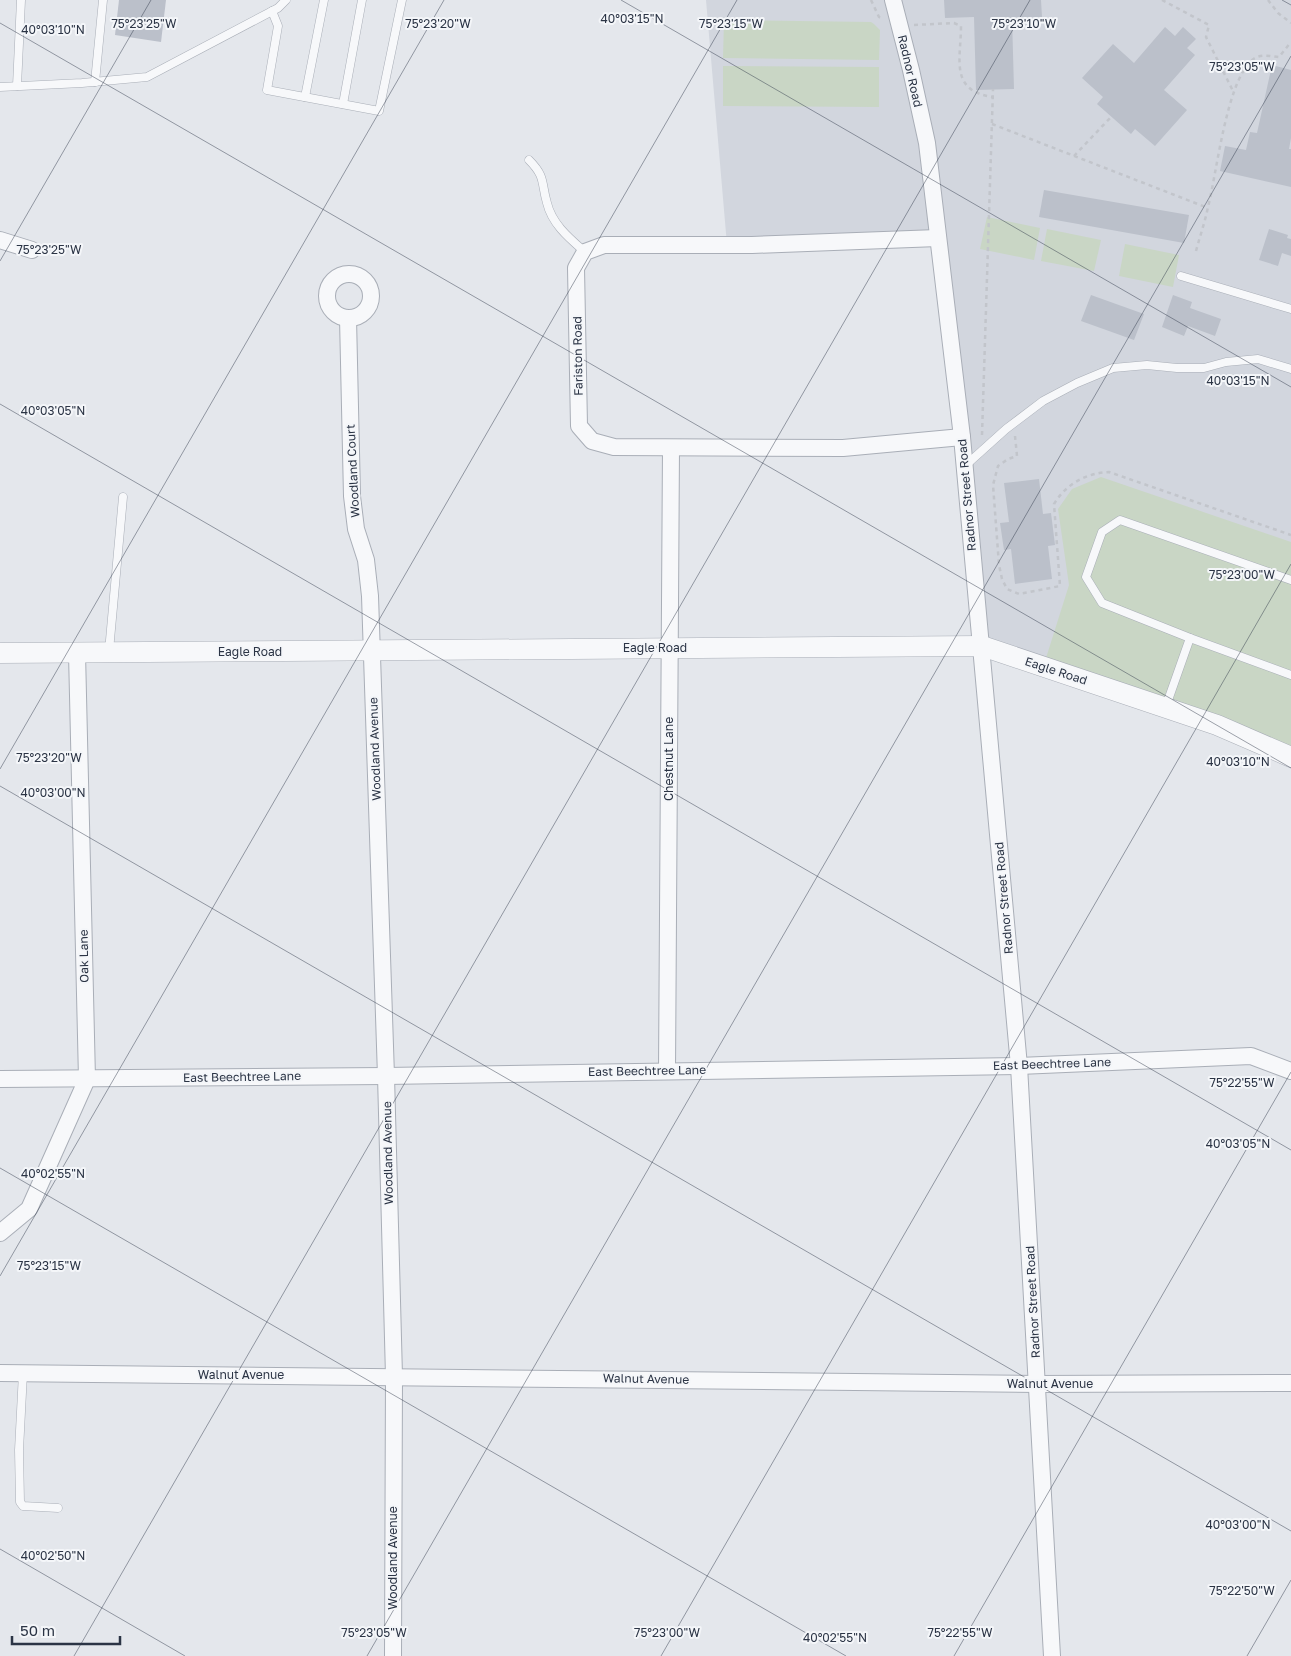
<svg xmlns="http://www.w3.org/2000/svg" width="1291" height="1656" viewBox="0 0 1291 1656" font-family="'Golos Text',sans-serif">
<style>
.built{fill:#d2d6de}
.green{fill:#c9d6c5}
.building{fill:#bbc0ca}
.lines{fill:none;stroke-linecap:round;stroke-linejoin:round}
.service-casing{stroke:#a9aeb7;stroke-width:9}
.minor-casing{stroke:#a9aeb7;stroke-width:18}
.tertiary-casing{stroke:#a9aeb7;stroke-width:21}
.path{stroke:#c2c5cb;stroke-width:2.5;stroke-dasharray:4 4;stroke-linecap:butt}
.service{stroke:#f7f8fa;stroke-width:8}
.minor{stroke:#f7f8fa;stroke-width:16}
.tertiary{stroke:#f7f8fa;stroke-width:20}
.ticks{fill:none;stroke:#2b3445;stroke-width:1;stroke-opacity:0.45}
.labels{text-anchor:middle;stroke-width:4;stroke-linejoin:round;paint-order:stroke}
.street-label{font-size:12px;fill:#2b3445;stroke:#f4f6f9}
.ticks-label{font-size:12px;text-anchor:middle;fill:#2b3445;stroke:#f4f6f9;stroke-width:4;stroke-linejoin:round;paint-order:stroke}
</style>
<rect width="100%" height="100%" fill="#e4e7ec"/>
<polygon class="built" points="706,0 1291,0 1291,757 982,646 938,238 727,245"/>
<g class="green">
<polygon points="724,20 871,22 874,24 880,30 879,60 723,58"/>
<polygon points="723,66 879,67 879,107 723,106"/>
<polygon points="987,217 1040,228 1034,260 980,249"/>
<polygon points="1047,229 1101,240 1094,271 1041,261"/>
<polygon points="1125,244 1179,255 1173,287 1119,276"/>
<polygon points="1101,477 1291,542 1291,748 1046,658 1069,585 1058,509 1072,489"/>
</g>
<g class="building">
<polygon points="119,0 166,0 161,42 115,35"/>
<polygon points="944,0 1041,0 1042,17 1012,17 1014,89 976,90 974,17 945,18"/>
<polygon points="1165,27 1175,36 1183,27 1196,39 1187,48 1195,55 1164,90 1187,110 1155,146 1135,129 1131,134 1097,104 1103,97 1082,78 1113,44 1134,63"/>
<polygon points="1272,65 1291,70 1291,138 1289,149 1291,149 1291,187 1220,171 1225,146 1246,150 1250,132 1257,133"/>
<polygon points="1044,190 1189,215 1184,243 1039,217"/>
<polygon points="1269,229 1288,235 1287,238 1291,239 1291,256 1282,253 1278,266 1259,260"/>
<polygon points="1091,295 1144,314 1134,340 1081,321"/>
<polygon points="1173,295 1192,302 1190,308 1221,319 1215,336 1188,326 1184,336 1162,327"/>
<polygon points="1039,479 1043,514 1051,513 1055,545 1048,546 1052,579 1015,584 1011,549 1004,550 1000,523 1009,522 1004,483"/>
</g>
<g class="lines">
<g class="service-casing">
<g id="service">
<polyline points="272,11 278,26 267,90 379,111 402,0"/>
<polyline points="95,82 103,0"/>
<polyline points="17,86 21,0"/>
<polyline points="0,87 82,83 147,77 278,8 286,0"/>
<polyline points="305,97 324,0"/>
<polyline points="343,104 362,0"/>
<path d="M529 160C546 177 541 183 547 203 552 224 569 238 585 252"/>
<polyline points="1181,276 1291,309"/>
<polyline points="966,465 1006,429 1043,401 1077,383 1113,368 1147,365 1177,368 1204,368 1226,362 1258,359 1291,369"/>
<polyline points="1291,580 1120,520 1102,532 1086,577 1102,603 1190,638 1291,675"/>
<polyline points="109,651 123,497"/>
<polyline points="1166,706 1190,638"/>
<polyline points="23,1373 19,1450 20,1502 23,1506 58,1508"/>
</g>
</g>
<g class="minor-casing">
<g id="minor">
<polyline points="893,0 911,70 927,143 962,437 1019,1066 1052,1656"/>
<polyline points="938,238 752,245 604,245 585,252 576,268 579,426 592,441 614,447 843,448 962,437"/>
<polyline points="0,240 32,250"/>
<circle cx="349" cy="296" r="22"/>
<polyline points="348,318 352,496 356,529 366,560 370,596 386,1076 394,1376 393,1656"/>
<polyline points="667,1071 671,448"/>
<polyline points="0,1079 386,1076 1019,1066 1251,1056 1291,1071"/>
<polyline points="0,1233 29,1209 87,1079 77,653"/>
<polyline points="0,1373 1038,1384 1291,1383"/>
</g>
</g>
<g class="tertiary-casing">
<polyline id="tertiary" points="0,653 982,646 1217,725 1291,757"/>
</g>
<g class="path">
<polyline points="871,0 879,17 883,19"/>
<polyline points="1162,0 1209,25 1206,37 1233,91"/>
<polyline points="1268,0 1278,13 1291,23"/>
<path d="M914 25 954 23 961 26C961 59 949 91 993 97"/>
<polyline points="992,124 1208,208"/>
<polyline points="1074,156 1111,117"/>
<path d="M1196 251C1200 236 1205 222 1208 207 1217 172 1226 85 1251 61 1259 53 1269 56 1279 57L1291 42"/>
<polyline points="982,435 993,89"/>
<path d="M1015 436 1017 456 1008 459 998 466 993 485 999 565 1002 579 1007 589 1019 594 1060 586 1054 504C1066 484 1086 473 1109 472L1291 535"/>
</g>
<use href="#service" class="service"/>
<use href="#minor" class="minor"/>
<use href="#tertiary" class="tertiary"/>
</g>
<path class="ticks" d="M621 0 1291 387M1282 0 1291 5M0 23 1291 768M0 261 151 0M0 404 1291 1150M0 769 444 0M0 786 1291 1531M0 1168 846 1656M0 1276 737 0M0 1549 185 1656M74 1656 1030 0M367 1656 1291 56M661 1656 1291 564M954 1656 1291 1072M1247 1656 1291 1580"/>
<g class="labels">
<g class="street-label">
<text transform="translate(910 71) rotate(77)" y="4">Radnor Road</text>
<text transform="translate(578 356) rotate(-91)" y="4">Fariston Road</text>
<text transform="translate(353 471) rotate(-93)" y="4">Woodland Court</text>
<text transform="translate(967 495) rotate(-95)" y="4">Radnor Street Road</text>
<text x="655" y="652">Eagle Road</text>
<text x="250" y="656">Eagle Road</text>
<text transform="translate(1056 671) rotate(18)" y="4">Eagle Road</text>
<text transform="translate(375 749) rotate(-92)" y="4">Woodland Avenue</text>
<text transform="translate(669 759) rotate(-90)" y="4">Chestnut Lane</text>
<text transform="translate(1004 898) rotate(-95)" y="4">Radnor Street Road</text>
<text transform="translate(84 956) rotate(-91)" y="4">Oak Lane</text>
<text transform="translate(1052 1064) rotate(-2)" y="4">East Beechtree Lane</text>
<text transform="translate(647 1071) rotate(-1)" y="4">East Beechtree Lane</text>
<text transform="translate(242 1077) rotate(-1)" y="4">East Beechtree Lane</text>
<text transform="translate(388 1153) rotate(-91)" y="4">Woodland Avenue</text>
<text transform="translate(1033 1302) rotate(-93)" y="4">Radnor Street Road</text>
<text x="241" y="1379">Walnut Avenue</text>
<text transform="translate(646 1379) rotate(1)" y="4">Walnut Avenue</text>
<text x="1050" y="1388">Walnut Avenue</text>
<text transform="translate(393 1558) rotate(-90)" y="4">Woodland Avenue</text>
</g>
</g>
<g class="ticks-label">
<text x="632" y="23">40°03'15"N</text>
<text x="731" y="28">75°23'15"W</text>
<text x="144" y="28">75°23'25"W</text>
<text x="438" y="28">75°23'20"W</text>
<text x="1024" y="28">75°23'10"W</text>
<text x="53" y="34">40°03'10"N</text>
<text x="1242" y="71">75°23'05"W</text>
<text x="49" y="254">75°23'25"W</text>
<text x="1238" y="385">40°03'15"N</text>
<text x="53" y="415">40°03'05"N</text>
<text x="1242" y="579">75°23'00"W</text>
<text x="49" y="762">75°23'20"W</text>
<text x="1238" y="766">40°03'10"N</text>
<text x="53" y="797">40°03'00"N</text>
<text x="1242" y="1087">75°22'55"W</text>
<text x="1238" y="1148">40°03'05"N</text>
<text x="53" y="1178">40°02'55"N</text>
<text x="49" y="1270">75°23'15"W</text>
<text x="1238" y="1529">40°03'00"N</text>
<text x="53" y="1560">40°02'50"N</text>
<text x="1242" y="1595">75°22'50"W</text>
<text x="374" y="1637">75°23'05"W</text>
<text x="667" y="1637">75°23'00"W</text>
<text x="960" y="1637">75°22'55"W</text>
<text x="835" y="1642">40°02'55"N</text>
</g>
<path d="M12 1636v8h108v-8" fill="none" stroke="#2b3445" stroke-width="2.5"/>
<text x="20" y="1636" font-size="15" fill="#2b3445" stroke="#f4f6f9" stroke-width="4" paint-order="stroke">50 m</text>
</svg>
